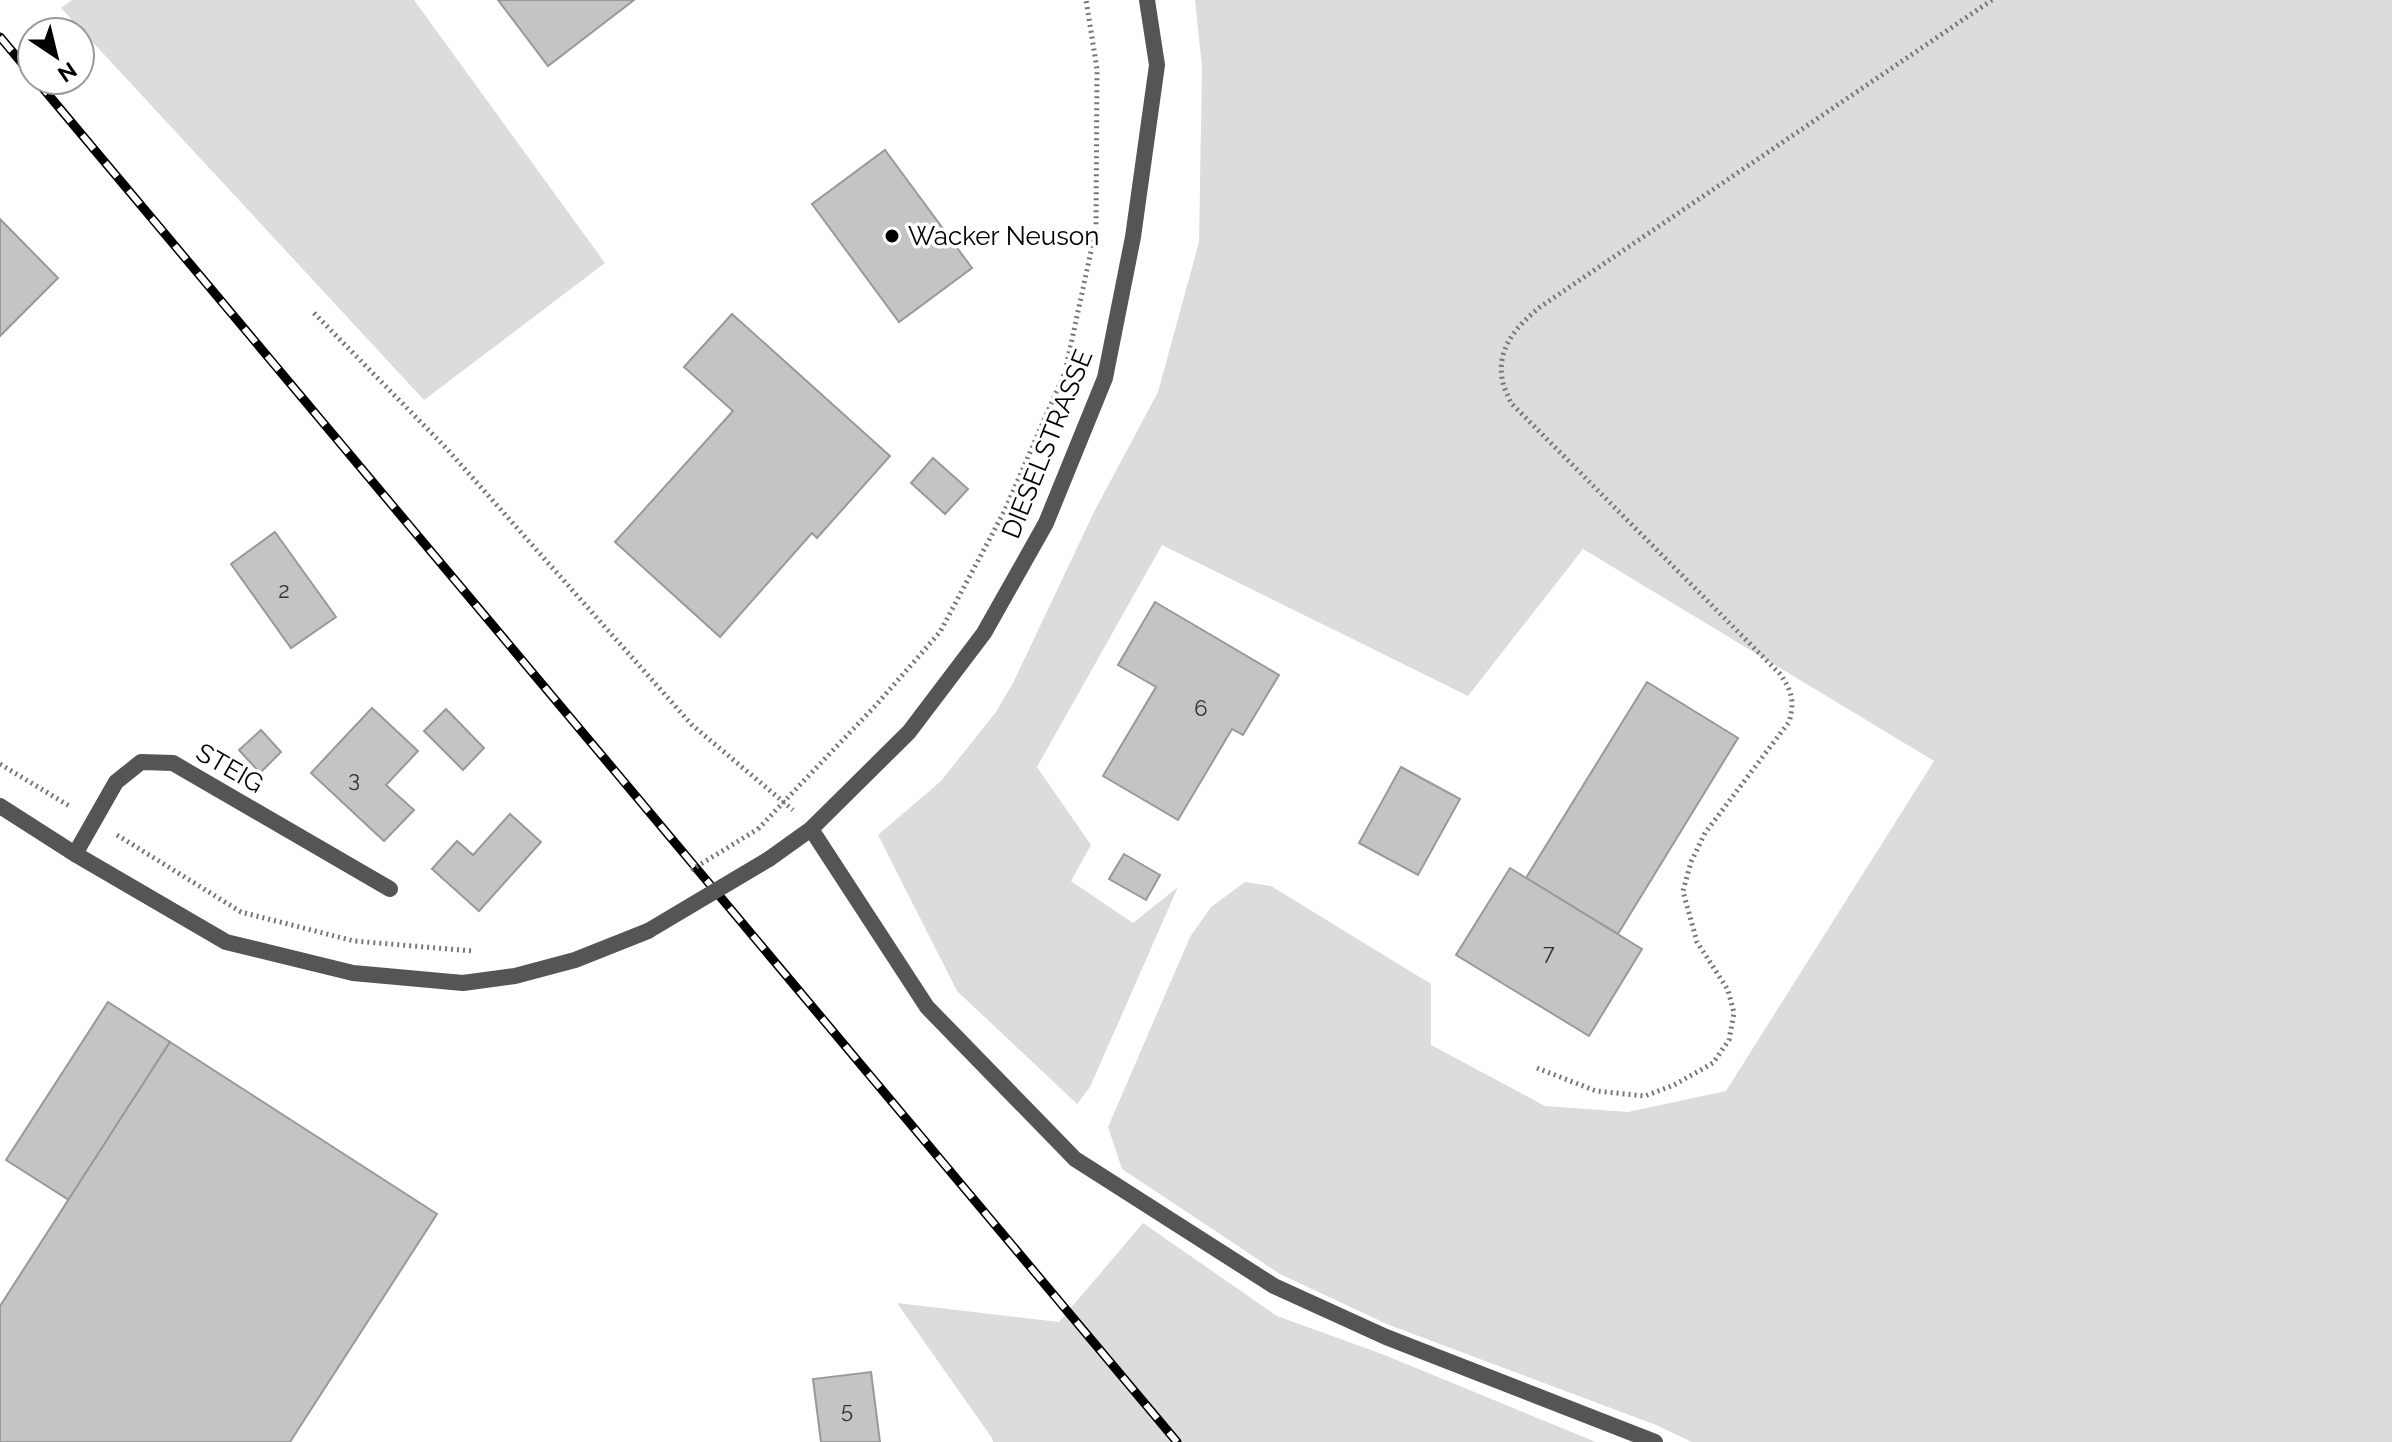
<svg xmlns="http://www.w3.org/2000/svg" width="2392" height="1442" viewBox="0 0 2392 1442" font-family="Raleway,sans-serif">
<style>
.green{fill:#dcdcdc}
.building{fill:#c4c4c4;stroke:#999;stroke-width:2}
.lines{fill:none;stroke-linecap:round;stroke-linejoin:round}
.path{stroke:#777;stroke-width:5;stroke-dasharray:2 4;stroke-linecap:butt}
.street{stroke:#555;stroke-width:16}
.rail-casing{stroke:#000;stroke-width:9}
.rail{stroke:#fff;stroke-width:6;stroke-dasharray:18;stroke-linecap:butt}
.path-bridge{stroke:#777;stroke-width:5;stroke-dasharray:2 4;stroke-linecap:butt}
.street-bridge{stroke:#555;stroke-width:16}
.poi-dot{fill:#000;stroke:#fff;stroke-width:3}
.labels{text-anchor:middle;stroke-width:7;stroke-linejoin:round;paint-order:stroke}
.number-label{font-size:22px;fill:#313131}
.poi-label{font-size:26px;fill:#000;stroke:#fff;text-anchor:start}
.street-label{font-size:26px;fill:#000;stroke:#fff}
</style>
<rect width="100%" height="100%" fill="#fff"/>
<g class="green">
<polygon points="72,0 414,0 605,263 424,400 61,8"/>
<polygon points="1195,0 2392,0 2392,1442 1692,1442 1656,1425 1389,1325 1280,1274 1122,1169 1108,1127 1190,937 1211,907 1245,882 1271,886 1431,984 1431,1045 1545,1106 1628,1112 1726,1091 1934,761 1583,549 1468,696 1162,545 1037,767 1091,845 1071,881 1133,923 1178,887 1090,1087 1077,1104 957,991 878,835 941,781 996,712 1013,683 1095,510 1158,392 1199,242 1202,67"/>
<polygon points="1143,1223 1277,1316 1382,1354 1596,1442 993,1442 992,1438 897,1303 1059,1322"/>
</g>
<g class="building">
<polygon points="498,0 634,0 548,66"/>
<polygon points="885,150 972,268 899,322 812,204"/>
<polygon points="0,219 58,278 0,336"/>
<polygon points="732,314 890,456 817,538 812,533 720,637 615,542 733,411 684,367"/>
<polygon points="933,458 968,489 945,514 911,483"/>
<polygon points="275,532 336,617 291,648 231,564"/>
<polygon points="1155,602 1279,675 1243,735 1232,729 1178,820 1103,776 1156,687 1118,665"/>
<polygon points="1647,682 1738,738 1618,934 1526,878"/>
<polygon points="372,708 418,751 386,785 414,810 384,841 311,773"/>
<polygon points="446,709 484,748 463,770 424,731"/>
<polygon points="261,730 281,752 260,773 239,750"/>
<polygon points="1401,767 1460,799 1418,875 1359,843"/>
<polygon points="510,814 541,842 479,911 432,869 457,841 473,855"/>
<polygon points="1124,854 1160,875 1146,900 1109,879"/>
<polygon points="1510,868 1642,949 1589,1036 1456,955"/>
<polygon points="108,1002 170,1042 69,1200 6,1160"/>
<polygon points="170,1042 437,1214 290,1442 0,1442 0,1306"/>
<polygon points="871,1372 880,1442 821,1442 813,1379"/>
</g>
<g class="lines">
<g class="path">
<polyline points="314,313 447,449 692,725 793,810"/>
<polyline points="0,764 71,807"/>
<polyline points="758,829 877,704 940,632 1005,510 1065,372 1096,228 1097,69 1086,0"/>
<polyline points="117,835 241,912 354,941 473,951"/>
<path d="M1537 1068 1596 1091 1645 1096 1674 1085 1713 1063 1729 1040 1734 1013 1728 990 1697 942 1683 891 1691 862 1705 833 1789 722C1795 702 1792 691 1780 674L1511 403C1508 395 1503 387 1502 378 1497 347 1518 325 1540 307L1992 0"/>
</g>
<g class="street">
<polyline points="0,806 75,854 226,942 353,973 463,983 515,976 575,960 648,931"/>
<polyline points="811,829 927,1007 1075,1159 1274,1286 1386,1337 1655,1442"/>
<polyline points="75,854 116,782 141,762 173,763 390,889"/>
<polyline points="769,859 811,829 909,732 984,633 1046,523 1105,378 1133,237 1157,65 1147,0"/>
</g>
<g class="rail-casing">
<g id="rail">
<polyline points="0,37 32,75"/>
<polyline points="36,80 1177,1442"/>
</g>
</g>
<use href="#rail" class="rail"/>
<polyline class="path-bridge" points="691,870 758,829"/>
<polyline class="street-bridge" points="648,931 769,859"/>
</g>
<circle class="poi-dot" cx="892" cy="236" r="8"/>
<g class="labels">
<g class="number-label">
<text x="284" y="598">2</text>
<text x="1201" y="716">6</text>
<text x="354" y="787">3</text>
<text x="1549" y="960">7</text>
<text x="847" y="1418">5</text>
</g>
<g class="poi-label">
<text x="908" y="245">Wacker Neuson</text>
</g>
<g class="street-label">
<text transform="translate(1047 444) rotate(-68)" y="9">DIESELSTRASSE</text>
<text transform="translate(230 768) rotate(30)" y="9">STEIG</text>
</g>
</g>
<g transform="translate(56 56) rotate(145)"><circle r="38" fill="#ffffff" stroke="#999999" stroke-width="2"/>
<path d="M0-6L14 30L0 20L-14 30Z" fill="#000000"/>
<text y="-12" font-size="22" font-weight="bold" text-anchor="middle" fill="#000000">N</text>
</g>
</svg>
